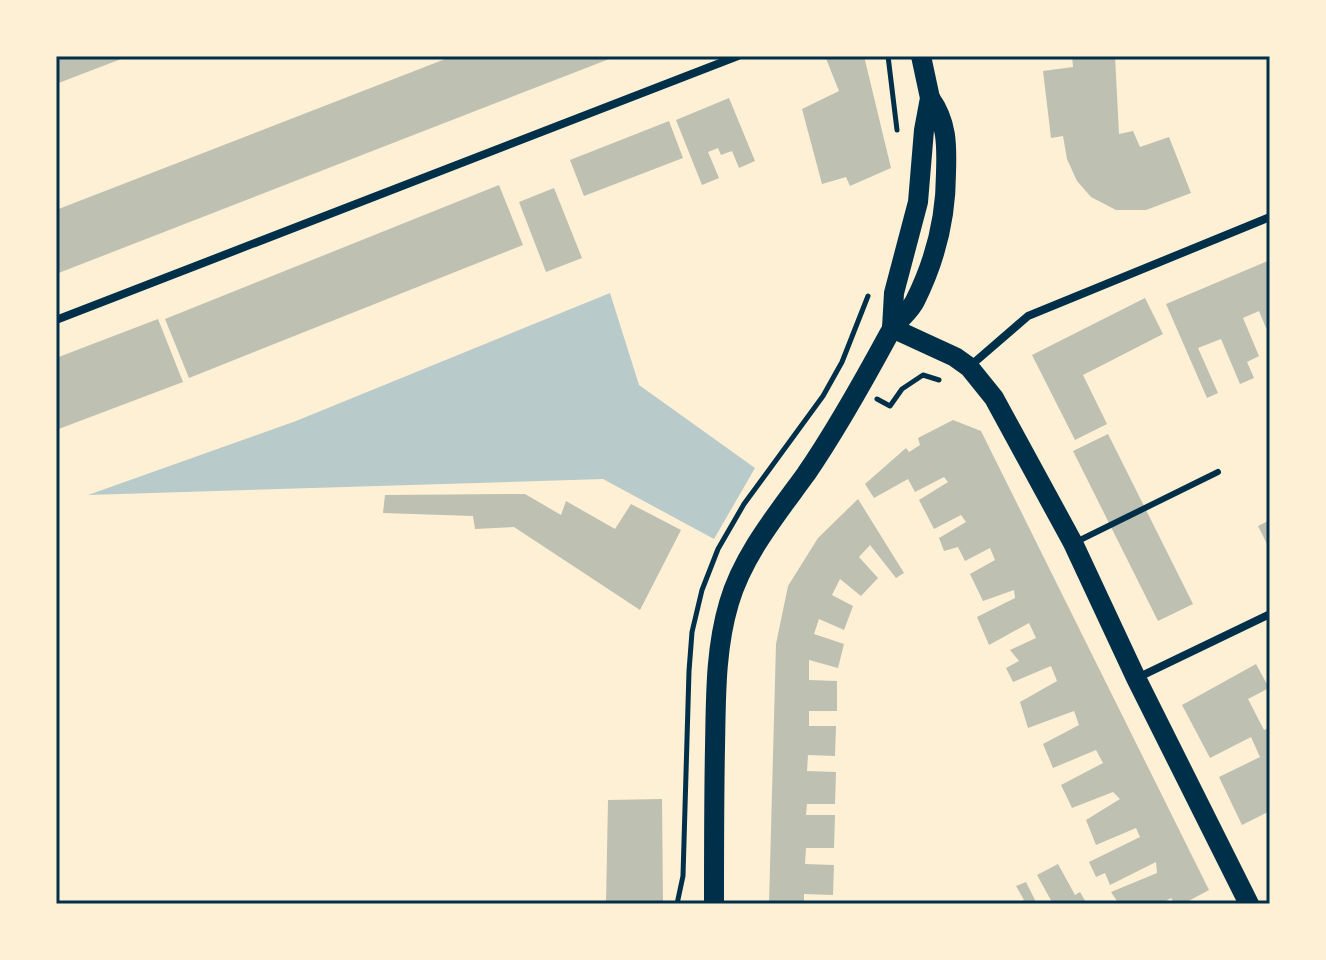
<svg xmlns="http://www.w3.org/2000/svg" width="1326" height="960" viewBox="0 0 1326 960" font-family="'Source Serif 4',serif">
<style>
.green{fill:#b9caca}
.building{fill:#bec0b2}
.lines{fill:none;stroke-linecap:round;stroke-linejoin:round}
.path{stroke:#003049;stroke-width:5}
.service{stroke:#003049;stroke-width:6}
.minor{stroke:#003049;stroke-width:8}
.primary{stroke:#003049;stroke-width:20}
.neatline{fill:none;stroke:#003049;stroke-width:3}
</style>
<rect width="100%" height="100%" fill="#fdf0d5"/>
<polygon class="green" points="610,293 639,385 755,468 714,539 603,479 88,495 296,421"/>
<g class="building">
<polygon points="56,56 129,56 56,84"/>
<polygon points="453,56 617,56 56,274 56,210"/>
<polygon points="825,56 864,56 891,168 850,186 846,177 822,184 802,109 839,91"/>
<polygon points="1072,56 1115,56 1119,134 1133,131 1140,147 1169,137 1191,193 1146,210 1116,210 1091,197 1077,181 1067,159 1063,136 1051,138 1043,71 1073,67"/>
<polygon points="729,98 755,161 739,168 732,151 721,155 718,148 708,152 719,178 702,185 676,120"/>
<polygon points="669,121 683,158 584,196 570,160"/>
<polygon points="499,185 523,245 189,378 165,319"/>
<polygon points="554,188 582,258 546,272 519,202"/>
<polygon points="1270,260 1270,326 1266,328 1259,311 1243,318 1259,356 1247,362 1254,378 1240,384 1221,339 1198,348 1218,393 1207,398 1166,304"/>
<polygon points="1145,298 1163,334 1083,375 1107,424 1075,440 1032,355"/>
<polygon points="158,319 183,382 56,430 56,358"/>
<polygon points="953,420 981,431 1209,890 1183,904 1175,904 1171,898 1160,904 1119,904 1111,892 1157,873 1156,862 1110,885 1105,873 1096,877 1089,862 1140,837 1136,828 1096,845 1086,820 1120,799 1113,792 1072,808 1061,785 1103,763 1096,750 1053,768 1043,744 1079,725 1074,711 1028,728 1020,702 1057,681 1051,666 1013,682 1006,668 1019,661 1010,650 1036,638 1029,623 989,645 977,617 1015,598 1014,590 983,601 970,574 995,560 990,548 965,561 958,547 944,551 939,538 966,522 961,515 934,529 919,500 948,482 944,477 915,492 908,479 874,498 865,484 906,448 909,452 920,445 918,438"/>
<polygon points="1108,434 1193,604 1158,621 1073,451"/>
<polygon points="525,494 561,515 566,501 615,529 631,504 681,530 640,610 514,527 475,529 473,516 383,513 385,495"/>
<polygon points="858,499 904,573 896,578 870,545 859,557 878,578 861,596 840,579 832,595 853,606 844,630 819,619 814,634 844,644 838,668 809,660 809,680 837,681 837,711 809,711 809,726 836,726 835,756 808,755 807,771 836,772 835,804 807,804 806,815 835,815 834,848 806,848 805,864 834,865 833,895 804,894 804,904 769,904 776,644 788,586 818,538"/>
<polygon points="1270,520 1270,550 1258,526"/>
<polygon points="1256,664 1269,688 1248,699 1264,730 1270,727 1270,811 1242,825 1219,777 1260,757 1251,737 1210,758 1182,705"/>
<polygon points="662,799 663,904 606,904 608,800"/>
<polygon points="1058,864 1075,895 1080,892 1087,904 1053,904 1037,875"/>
<polygon points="1026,882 1037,904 1016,904 1024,900 1016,886"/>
</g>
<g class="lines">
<g class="path">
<polyline points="888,56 897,130"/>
<polyline points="877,399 890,406 902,389 923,375 939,380"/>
<polyline points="677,904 683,876 689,671 692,632 702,590 718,549 744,504 823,396 842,362 868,296"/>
</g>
<polyline class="service" points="1076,542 1218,472"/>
<g class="minor">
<polyline points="56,320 738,56"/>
<polyline points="969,367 1028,316 1270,217"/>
<polyline points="1137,678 1270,614"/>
</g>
<g class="primary">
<polyline points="892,328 955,357 969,367 994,398 1073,543 1136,678 1249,904"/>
<polyline points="892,328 894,293 918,202 924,130 930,98 921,56"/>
<path d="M714 904C714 852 714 799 715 747 716 699 715 650 729 603 743 555 777 514 806 474 837 429 863 382 889 334 896 321 909 313 915 301 935 261 946 216 946 173 947 144 947 122 930 98"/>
</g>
</g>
<rect width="1326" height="960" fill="none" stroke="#fdf0d5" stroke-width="116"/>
<rect x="58" y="58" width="1210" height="844" class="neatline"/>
</svg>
